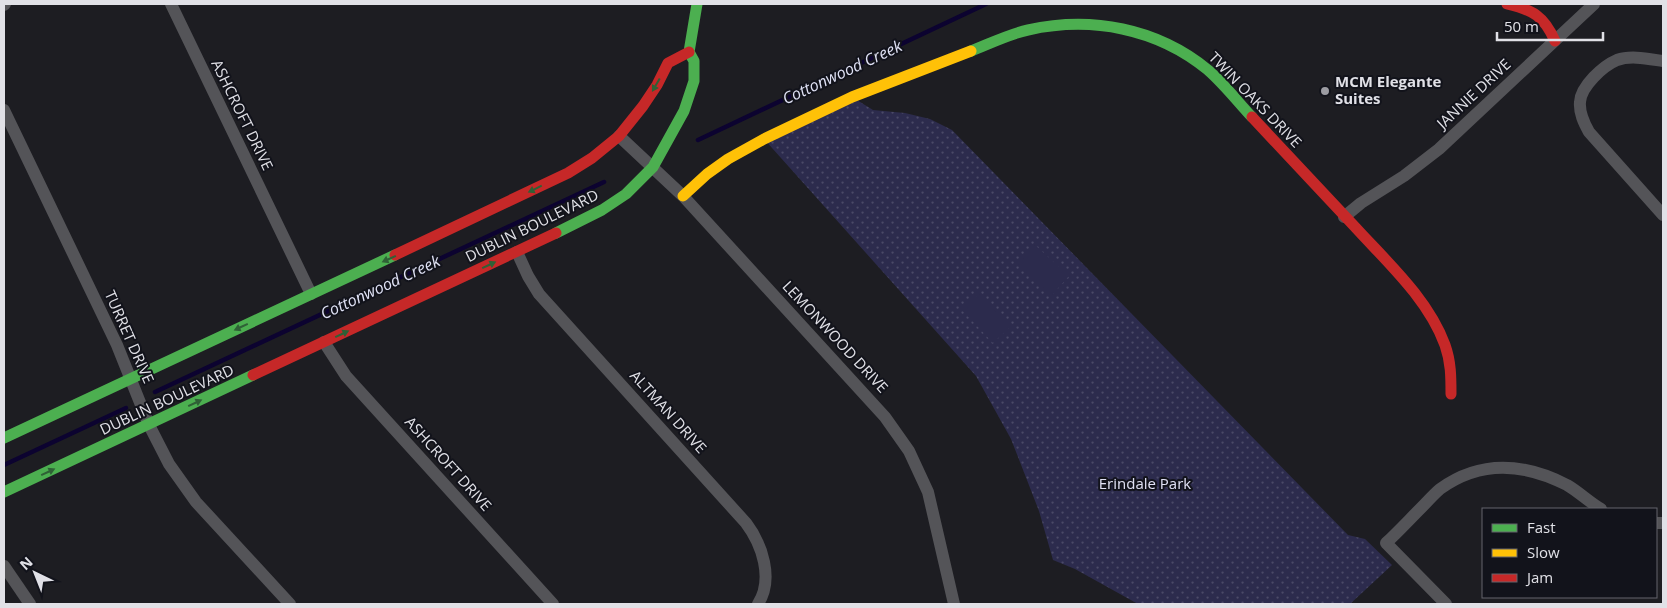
<svg xmlns="http://www.w3.org/2000/svg" width="1667" height="608" viewBox="0 0 1667 608" font-family="'Open Sans',sans-serif">
<style>
.park{fill:url(#park-dots)}
.pitch{fill:#2c2b4d}
.lines{fill:none;stroke-linecap:round;stroke-linejoin:round}
.stream{stroke:#0c0330;stroke-width:4.5}
.street{stroke:#545458;stroke-width:12}
.fast{stroke:#4caf50;stroke-width:11}
.slow{stroke:#ffc107;stroke-width:11}
.jam{stroke:#c62828;stroke-width:11}
.oneway{fill:#2f6136}
.poi-dot{fill:#9c9ca2;stroke:#12131b;stroke-width:2}
.labels{text-anchor:middle;stroke-width:4;stroke-linejoin:round;paint-order:stroke}
.poi-label{font-size:15px;font-weight:bold;fill:#e1e1e7;stroke:#12131b;text-anchor:start}
.street-label{font-size:15px;fill:#e1e1e7;stroke:#12131b}
.park-label{font-size:15px;fill:#e1e2f5;stroke:#12131b}
.water-label{font-size:16px;font-style:italic;fill:#e1e3f6;stroke:#12131b}
</style>
<defs>
<pattern id="park-dots" width="8" height="8" patternUnits="userSpaceOnUse" patternTransform="scale(1.25)"><rect width="8" height="8" fill="#2c2b4d"/><path d="M2 2h.1M6 6h.1" fill="none" stroke="#4a4967" stroke-width="1.8" stroke-linecap="round"/></pattern>
</defs>
<rect width="100%" height="100%" fill="#1d1d22"/>
<polygon class="park" points="852,97 873,110 905,113 930,119 952,130 1348,535 1365,539 1392,565 1350,604 1138,604 1075,569 1053,560 1039,511 1011,439 976,376 764,139"/>
<g class="pitch">
<polygon points="1035,245 1069,276 1052,295 1018,265"/>
<polygon points="979,294 1010,327 993,343 962,310"/>
</g>
<g class="lines">
<g class="stream">
<polyline points="698,140 986,4"/>
<polyline points="155,392 604,182"/>
<polyline points="4,465 126,408"/>
</g>
<g class="street">
<polyline points="171,4 311,294"/>
<polyline points="4,5 5,4"/>
<path d="M1663 61C1649 59 1631 55 1617 60 1603 66 1581 86 1580 102 1579 113 1584 123 1589 132L1663 215"/>
<polyline points="4,110 117,345 149,425 169,464 196,502 290,604"/>
<polyline points="619,136 683,196 885,417 909,451 928,492 954,604"/>
<polyline points="1344,217 1361,203 1404,176 1439,149 1594,4"/>
<path d="M517 252 528 276 539 294 746 523C762 544 774 579 758 604"/>
<polyline points="324,342 346,376 553,604"/>
<polyline points="1656,523 1663,523"/>
<polyline points="4,566 30,604"/>
<path d="M1446 604 1386 543C1398 532 1409 520 1421 508 1427 502 1433 495 1440 489 1480 460 1524 463 1567 485 1579 492 1589 502 1601 509"/>
</g>
<g class="fast">
<path d="M971 51C989 44 1009 34 1028 30 1091 16 1157 28 1208 70 1224 84 1238 102 1252 117"/>
<polyline points="556,233 602,210 626,194 653,167 684,111 694,81 694,61 689,52 697,4"/>
<polyline points="4,438 395,255"/>
<polyline points="4,492 253,375"/>
</g>
<polyline class="slow" points="683,196 707,174 728,159 764,139 852,97 971,51"/>
<g class="jam">
<path d="M1507 4C1533 10 1544 16 1555 41"/>
<path d="M1252 117C1287 154 1321 191 1356 228 1388 263 1428 299 1445 345 1451 362 1451 377 1451 394"/>
<polyline points="395,255 568,173 592,158 619,136 643,106 657,85 668,63 689,52"/>
<polyline points="253,375 556,233"/>
</g>
</g>
<defs><path id="oneway-solid" d="M-6-.8H1V-3.2L6.5 0L1 3.2V.8H-6Z" transform="scale(1.25)"/></defs>
<g class="oneway">
<use href="#oneway-solid" transform="translate(656 85) rotate(120)"/>
<use href="#oneway-solid" transform="translate(535 189) rotate(154)"/>
<use href="#oneway-solid" transform="translate(389 259) rotate(156)"/>
<use href="#oneway-solid" transform="translate(489 265) rotate(-25)"/>
<use href="#oneway-solid" transform="translate(241 327) rotate(155)"/>
<use href="#oneway-solid" transform="translate(342 334) rotate(-25)"/>
<use href="#oneway-solid" transform="translate(195 403) rotate(-25)"/>
<use href="#oneway-solid" transform="translate(48 472) rotate(-25)"/>
</g>
<circle class="poi-dot" cx="1325" cy="91" r="5"/>
<g class="labels">
<g class="poi-label">
<text x="1335" y="87">MCM Elegante<tspan x="1335" dy="17">Suites</tspan></text>
</g>
<g class="street-label">
<text transform="translate(1474 94) rotate(-43)" y="5">JANNIE DRIVE</text>
<text transform="translate(1255 100) rotate(46)" y="5">TWIN OAKS DRIVE</text>
<text transform="translate(242 115) rotate(64)" y="5">ASHCROFT DRIVE</text>
<text transform="translate(532 226) rotate(-26)" y="5">DUBLIN BOULEVARD</text>
<text transform="translate(129 337) rotate(66)" y="5">TURRET DRIVE</text>
<text transform="translate(835 337) rotate(47)" y="5">LEMONWOOD DRIVE</text>
<text transform="translate(167 400) rotate(-25)" y="5">DUBLIN BOULEVARD</text>
<text transform="translate(668 412) rotate(48)" y="5">ALTMAN DRIVE</text>
<text transform="translate(448 464) rotate(48)" y="5">ASHCROFT DRIVE</text>
</g>
<g class="park-label">
<text x="1145" y="489">Erindale Park</text>
</g>
<g class="water-label">
<text transform="translate(842 72) rotate(-25)" y="6">Cottonwood Creek</text>
<text transform="translate(380 287) rotate(-25)" y="6">Cottonwood Creek</text>
</g>
</g>
<rect width="1667" height="608" fill="none" stroke="#e1e1e7" stroke-width="10"/>
<rect x="1482" y="508" width="175" height="90" fill="#12131b" stroke="#65656d"/>
<rect x="1492" y="524" width="25" height="8" fill="#4caf50" stroke="#65656d"/>
<text x="1527" y="533" font-size="15" fill="#e1e1e7">Fast</text>
<rect x="1492" y="549" width="25" height="8" fill="#ffc107" stroke="#65656d"/>
<text x="1527" y="558" font-size="15" fill="#e1e1e7">Slow</text>
<rect x="1492" y="574" width="25" height="8" fill="#c62828" stroke="#65656d"/>
<text x="1527" y="583" font-size="15" fill="#e1e1e7">Jam</text>
<g transform="translate(35 573) rotate(317)" stroke="#12131b" stroke-width="4" paint-order="stroke">
<path d="M0-4L9 19L0 12L-9 19Z" fill="#e1e1e7"/>
<text y="-8" font-size="14" font-weight="bold" text-anchor="middle" fill="#e1e1e7">N</text>
</g>
<path d="M1497 32v8h106v-8" fill="none" stroke="#e1e1e7" stroke-width="2.5"/>
<text x="1504" y="32" font-size="15" fill="#e1e1e7" stroke="#12131b" stroke-width="4" paint-order="stroke">50 m</text>
</svg>
